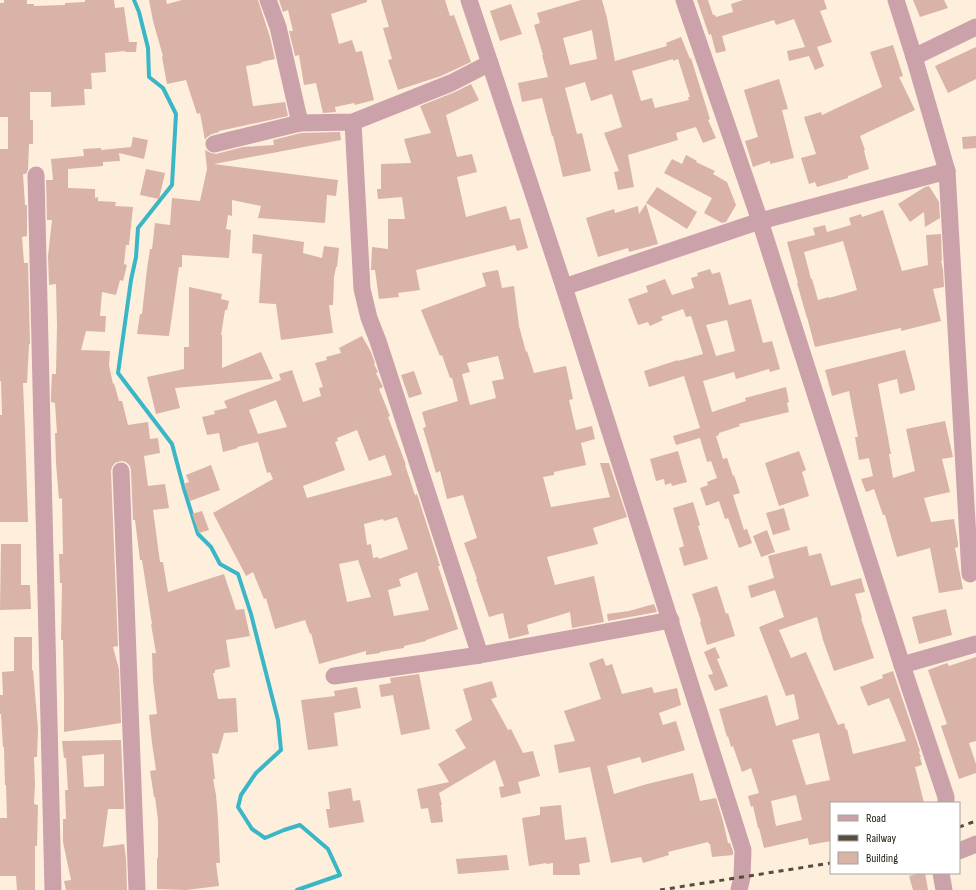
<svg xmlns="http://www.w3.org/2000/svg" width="976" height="890" viewBox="0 0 976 890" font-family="'Sofia Sans Condensed',sans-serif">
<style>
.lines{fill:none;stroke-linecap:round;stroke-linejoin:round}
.stream{stroke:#3ab6c7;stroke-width:4}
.building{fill:#d9b2a8;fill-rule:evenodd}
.minor{stroke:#cba2a9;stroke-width:17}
.rail{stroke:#564d3f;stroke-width:3;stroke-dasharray:5 5;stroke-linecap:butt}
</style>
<rect width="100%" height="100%" fill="#fdefdc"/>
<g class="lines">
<polyline class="stream" points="134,0 139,12 148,48 149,77 163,88 176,114 172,185 138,228 136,257 131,280 118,373 172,444 184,489 198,534 211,547 220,564 238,574 251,614 278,720 281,750 256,773 241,795 238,807 252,829 265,838 284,830 300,825 328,849 340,875 297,890"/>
</g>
<g class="building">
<polygon points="4,0 27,0 27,4 34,4 34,6 65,5 65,3 85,2 85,0 114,0 115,8 124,7 129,42 137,42 136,52 125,52 125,51 105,53 106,72 91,73 92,89 84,89 85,105 51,107 51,92 30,92 30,120 33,120 33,144 29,144 28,170 26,174 23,174 25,205 27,205 27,236 22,237 24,263 28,263 30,344 29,344 27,383 23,383 25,432 28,522 0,522 0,415 2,415 1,381 0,381 0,149 8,149 8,117 0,117 0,3 4,3"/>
<polygon points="149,0 166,0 167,4 182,0 258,0 270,37 275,59 261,62 262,63 246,66 253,106 285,102 288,116 219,131 219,132 212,134 207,137 205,140 200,113 197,114 186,80 167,84 162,57 163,56 153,21"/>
<polygon points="279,0 367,0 367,2 331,14 339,44 352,40 356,52 362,51 374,100 355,105 354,103 335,107 336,112 323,113 316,83 304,85 299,55 295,56 289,31 293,31 288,10 283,12"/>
<polygon points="381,0 445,0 450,16 454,15 471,62 441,76 398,90 388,60 392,59 383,28 389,27"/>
<path d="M581 0H602L607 18 615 61 667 46 666 43 681 37 690 59 691 58 710 119 708 120 716 138 703 143 696 127 676 133 678 140 628 155 634 187 618 190 614 172 619 171 604 133 622 127 612 94 591 101 585 82 565 88 577 134 582 133 591 171 563 177 553 136H552L542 98 522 102 518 83 548 77 542 55H543L534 25 540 23 537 13ZM592 30 597 59 570 65 563 38ZM673 59V61L678 59 690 97H688L689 100 655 108 652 98 641 101 632 71Z"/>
<polygon points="697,0 708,0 713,15 715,15 716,17 733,12 731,4 743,0 824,0 827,9 820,11 832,42 817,47 824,66 815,70 809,56 789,61 787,51 805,47 794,19 776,25 774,20 722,36 726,51 716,53 711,34 709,35"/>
<polygon points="913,0 944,0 948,8 920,17"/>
<polygon points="511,4 522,34 500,41 490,11"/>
<polygon points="893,45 903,76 899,77 915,110 860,136 865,150 864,150 865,155 869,169 848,176 848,178 817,187 815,182 809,184 801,158 816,154 804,117 821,112 822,115 882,87 870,52"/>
<polygon points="976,47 976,79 948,93 935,66"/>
<polygon points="779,79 788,109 782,110 794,158 770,164 770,161 753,167 745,141 758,137 744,90"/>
<polygon points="471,84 479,100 446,115 457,157 472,154 477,172 457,177 466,217 506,206 510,220 520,218 528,248 517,251 515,245 416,270 420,290 398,293 399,297 379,299 375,270 371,270 372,247 388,249 388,219 405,219 402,197 378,199 377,189 381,189 381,164 411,163 404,139 431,133 420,106 455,92"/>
<polygon points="340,132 341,140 214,164 338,180 336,196 327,195 325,223 258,218 261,206 232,200 232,216 228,215 226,229 231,230 229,258 182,255 182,267 179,267 169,336 137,334 140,314 142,314 147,269 150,249 152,249 155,223 170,225 172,198 200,201 207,169 205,150 211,153 216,154 243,147 274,145 273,140 301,133"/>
<polygon points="976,136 976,148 963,149 962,137"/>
<polygon points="133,137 148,140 144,159 119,153 120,161 103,162 103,166 68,169 68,188 95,189 95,198 98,197 98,201 116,202 115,206 133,207 129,245 126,245 124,264 127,265 123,281 120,280 116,295 102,292 100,316 106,316 105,332 86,331 81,350 110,351 109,365 113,384 114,383 119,401 122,401 128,425 148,422 150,439 158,438 160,453 144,456 148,486 165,484 169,508 153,510 160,562 163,562 168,592 224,574 236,610 244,609 250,636 226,640 230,667 215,670 215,673 213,673 218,699 236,698 238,732 224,733 218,754 212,753 215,779 213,779 216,795 218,819 220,863 216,863 219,886 186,890 157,889 157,858 158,858 158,820 155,797 154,797 150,771 156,770 152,743 149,715 157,714 153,680 152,653 156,653 151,624 152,624 142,560 140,560 135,520 133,520 131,470 130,466 126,462 121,461 115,463 112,467 111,471 118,646 113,647 119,669 121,723 64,732 64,697 63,640 61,640 62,583 60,583 59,554 63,554 62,498 59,499 56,463 55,433 57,433 55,403 51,402 51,395 52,374 56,374 57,327 56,284 49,285 48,256 52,220 47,220 46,180 53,180 51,159 84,156 83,149 101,148 101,150 131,147"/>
<polygon points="686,155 697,161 696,162 715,171 713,174 727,182 736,205 726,222 722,223 704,213 712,198 664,173 672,159 682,164"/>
<polygon points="146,169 165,173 159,199 140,195"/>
<polygon points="929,186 939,202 940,218 925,227 924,212 910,222 898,204 925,187"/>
<polygon points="657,187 697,212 687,229 646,203"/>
<polygon points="646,204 658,244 629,252 628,248 598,257 586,218 614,209 615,213 638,206 639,214"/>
<path d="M883 210 902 271 928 265 926 235 941 234 942 261H941L943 269 944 287 933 289 941 321 901 331V328L815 347 807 317V318L797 283H798L787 242 815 235 813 228 825 225 827 232 851 225 849 218 861 214 862 217ZM843 241 857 290 829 298V297L818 300 812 279H811L804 252Z"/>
<polygon points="253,234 304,242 303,253 322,258 324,246 339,248 337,267 336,267 334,277 333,305 329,305 333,333 281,340 276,304 259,303 262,254 252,253"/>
<path d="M710 269 712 274 720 272 729 305 751 299 763 343 772 341 780 369 770 372 769 369 736 379 734 372 703 381 712 412 746 401 745 398 786 387 789 402 787 403 789 412 739 424 740 426 719 433V435L716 436 723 459 727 458 733 476 734 475 740 493 733 495 744 530 747 529 752 543 739 548 728 518 725 519 719 501 706 506 700 488 708 485 707 482 717 478 711 461 707 462 700 438 676 445 673 436 700 428 684 376 649 387 644 371 678 360V361L703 354 691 316 686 317 683 309 661 317 663 320 650 326 648 322 638 325 628 299 648 292 646 286 665 279 672 295 694 288 691 278 698 276 697 273ZM727 320 735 351 716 356 706 325Z"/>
<path d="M498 270 502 288 514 286 519 326 526 352 527 351 534 373 566 366 573 399 569 400 576 430 592 426 595 439 581 443 586 465 554 472V475L543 477 551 507 610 497 600 463H609L627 517 593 528 598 544 547 557 555 585 594 576 604 622 572 628 570 612 527 625 529 634 509 639 503 613 489 617 476 579H477L464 543 477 538 463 495 447 499 440 471 436 473 423 428 426 427 422 412 458 401 452 378H450L442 355 440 356 421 310 486 286 482 273ZM498 356 504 379 492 381 496 398 470 405 462 374 470 372 467 363Z"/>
<polygon points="189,287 222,294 221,299 229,301 227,310 225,310 221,335 222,335 222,368 261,352 273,379 175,388 180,408 156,414 147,377 184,369 184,347 189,347"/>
<path d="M362 336 371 352 375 363 374 364 378 372 376 373 383 387 379 389 390 416 388 417 406 465H405L415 495 417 494 440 566H438L458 629 429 639 426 640V641L404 646V648L380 652V653L366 655V651L319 664 311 633 310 634 305 620 275 629 266 598 264 599 253 572 246 576 213 513 273 479 270 472 267 473 258 442 237 447 238 448 223 452 219 433 207 435 202 417 215 414 214 411 227 408 224 401 281 380 279 374 292 370 303 402 321 396 319 388 323 387 315 363 327 360 326 357 341 353 339 348ZM276 400 287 427 258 434 249 410ZM357 430 369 461 385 455 392 475 307 498 303 486 345 470 335 442 338 441 337 438ZM397 517 408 549 379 559 378 557 373 558 371 544 367 545 364 524 383 519 384 521ZM358 560 371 597 347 602 339 564ZM417 572 429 610 394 616 388 590 401 586 399 579Z"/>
<polygon points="905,350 915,387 915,390 900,394 897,379 878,384 891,454 889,454 893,478 915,471 906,429 945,421 953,457 942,459 950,492 924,498 931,522 954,519 958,543 958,547 955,548 963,589 939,593 930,548 897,557 885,515 883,515 874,489 866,492 861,479 873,476 869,458 859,460 855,437 858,437 849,391 832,396 825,370"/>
<polygon points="414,371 422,394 409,398 401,375"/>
<polygon points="678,451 687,482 672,486 671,483 665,485 664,479 656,481 650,459"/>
<polygon points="799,451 806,470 802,472 809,496 779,506 765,463"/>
<polygon points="211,465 220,490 190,501 184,484 189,482 186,475"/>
<polygon points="693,502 700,525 698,526 708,559 684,566 679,548 684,546 673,508"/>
<polygon points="784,508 790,530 773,535 766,513"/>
<polygon points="202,511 209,530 199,533 192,514"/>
<polygon points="767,530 775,552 761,557 753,536"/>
<polygon points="1,544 21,544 21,585 30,585 31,609 0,610"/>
<path d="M807 546 809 556 821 553 831 586 861 578 865 592 855 594 862 618H861L874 658 834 671 823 640 817 617 779 630 791 658 806 652 838 725 844 723 846 730 847 729 853 754 906 741 902 730 889 698 868 706 860 687 883 678 882 675 893 671 920 751 919 752 921 757H920L922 765 915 767 924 803H831V841L809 845 808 838 764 848 759 828H758L753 806 751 807 748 796 759 793 751 768 742 772 733 746 731 747 728 736 727 737 719 709 767 695 776 726 799 719 794 694 786 696 759 627 784 617 775 590 751 598 748 586 774 578 768 556ZM819 733 830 780 806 785 792 740ZM796 795 802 820 776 826 771 801Z"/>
<polygon points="717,586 726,614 728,613 735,636 707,645 700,622 701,621 692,594"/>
<polygon points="654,604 657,612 608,621 607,614 629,611"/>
<polygon points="946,609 952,635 919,644 912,617"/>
<polygon points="14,637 32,637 32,670 33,670 38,729 37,757 34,757 35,784 34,804 38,805 37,846 35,846 35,890 17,890 16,876 0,876 0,818 7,818 6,785 5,785 4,747 3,747 1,714 0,714 0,695 3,695 2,672 14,671"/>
<polygon points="715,647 720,658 717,659 728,686 715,691 708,675 713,674 704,652"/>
<polygon points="976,657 976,741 969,743 976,764 976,773 959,779 941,726 947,724 928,670 947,663 949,666"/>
<polygon points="603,658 606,666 612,664 622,694 652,687 654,693 677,688 681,705 659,713 663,725 676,721 685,750 642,763 640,757 607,766 614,794 647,784 693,773 700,801 716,798 723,821 728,843 730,843 733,851 733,855 712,857 710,844 709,844 708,842 668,852 669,855 643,863 641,857 611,863 590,767 559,773 554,745 575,741 564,711 601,699 589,663"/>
<polygon points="419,674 430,729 401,735 393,695 381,697 379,685 391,683 390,678"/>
<polygon points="492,681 497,697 491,699 508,730 511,729 523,753 533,751 540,776 518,782 521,793 501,798 499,787 504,786 495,760 439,793 442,805 441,805 443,822 431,823 428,808 421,809 417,789 449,782 438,764 466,748 455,730 472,720 463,689"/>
<polygon points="357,687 361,708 334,713 338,746 308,750 301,700 335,696 334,691"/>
<path d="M121 740 124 809H108L103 847 124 844 126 858 127 890H66L64 881 71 880 63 842V819H66L65 790H68L66 758H64L62 741ZM104 754V786L84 787 82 756Z"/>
<polygon points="351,788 353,801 360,800 364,822 329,828 326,809 330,809 328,792"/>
<polygon points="561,805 565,840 586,837 590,862 579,864 580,875 553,875 553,863 546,864 546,863 529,866 522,818 540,815 540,807"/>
<polygon points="507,855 509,870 458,874 456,859"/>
<polygon points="921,873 925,873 928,890 913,890 909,876"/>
</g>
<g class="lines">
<g class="minor">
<polyline points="268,0 278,27 300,123"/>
<polyline points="469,0 564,287 743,850 742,877 739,890"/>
<polyline points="684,0 760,221 902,665 946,797 946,803"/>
<polyline points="896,0 914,57 947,171 970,574"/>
<polyline points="914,57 976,27"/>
<polyline points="353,122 362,289 369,318 378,341 480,655"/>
<polyline points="214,144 300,123 353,122 451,83 490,63"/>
<polyline points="36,175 53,890"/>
<polyline points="564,287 760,221 947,171"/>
<polyline points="121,471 137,890"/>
<polyline points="902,665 976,644"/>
<polyline points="334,676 480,655 671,620"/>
<polyline points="959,851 976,844"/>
<polyline points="941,873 944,890"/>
</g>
<g class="rail">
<polyline points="959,827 976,821"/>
<polyline points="660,890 831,863"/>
</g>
</g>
<rect x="830" y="802" width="130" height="72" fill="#ffffff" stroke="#a7a39f"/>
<rect x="838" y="815" width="20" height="6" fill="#cba2a9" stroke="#a7a39f"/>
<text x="866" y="822" font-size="12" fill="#221a0e">Road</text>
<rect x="838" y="835" width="20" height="6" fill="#564d3f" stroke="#a7a39f"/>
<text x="866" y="842" font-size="12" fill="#221a0e">Railway</text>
<rect x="838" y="852" width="20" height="12" fill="#d9b2a8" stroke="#a7a39f"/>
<text x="866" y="862" font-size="12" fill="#221a0e">Building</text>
</svg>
